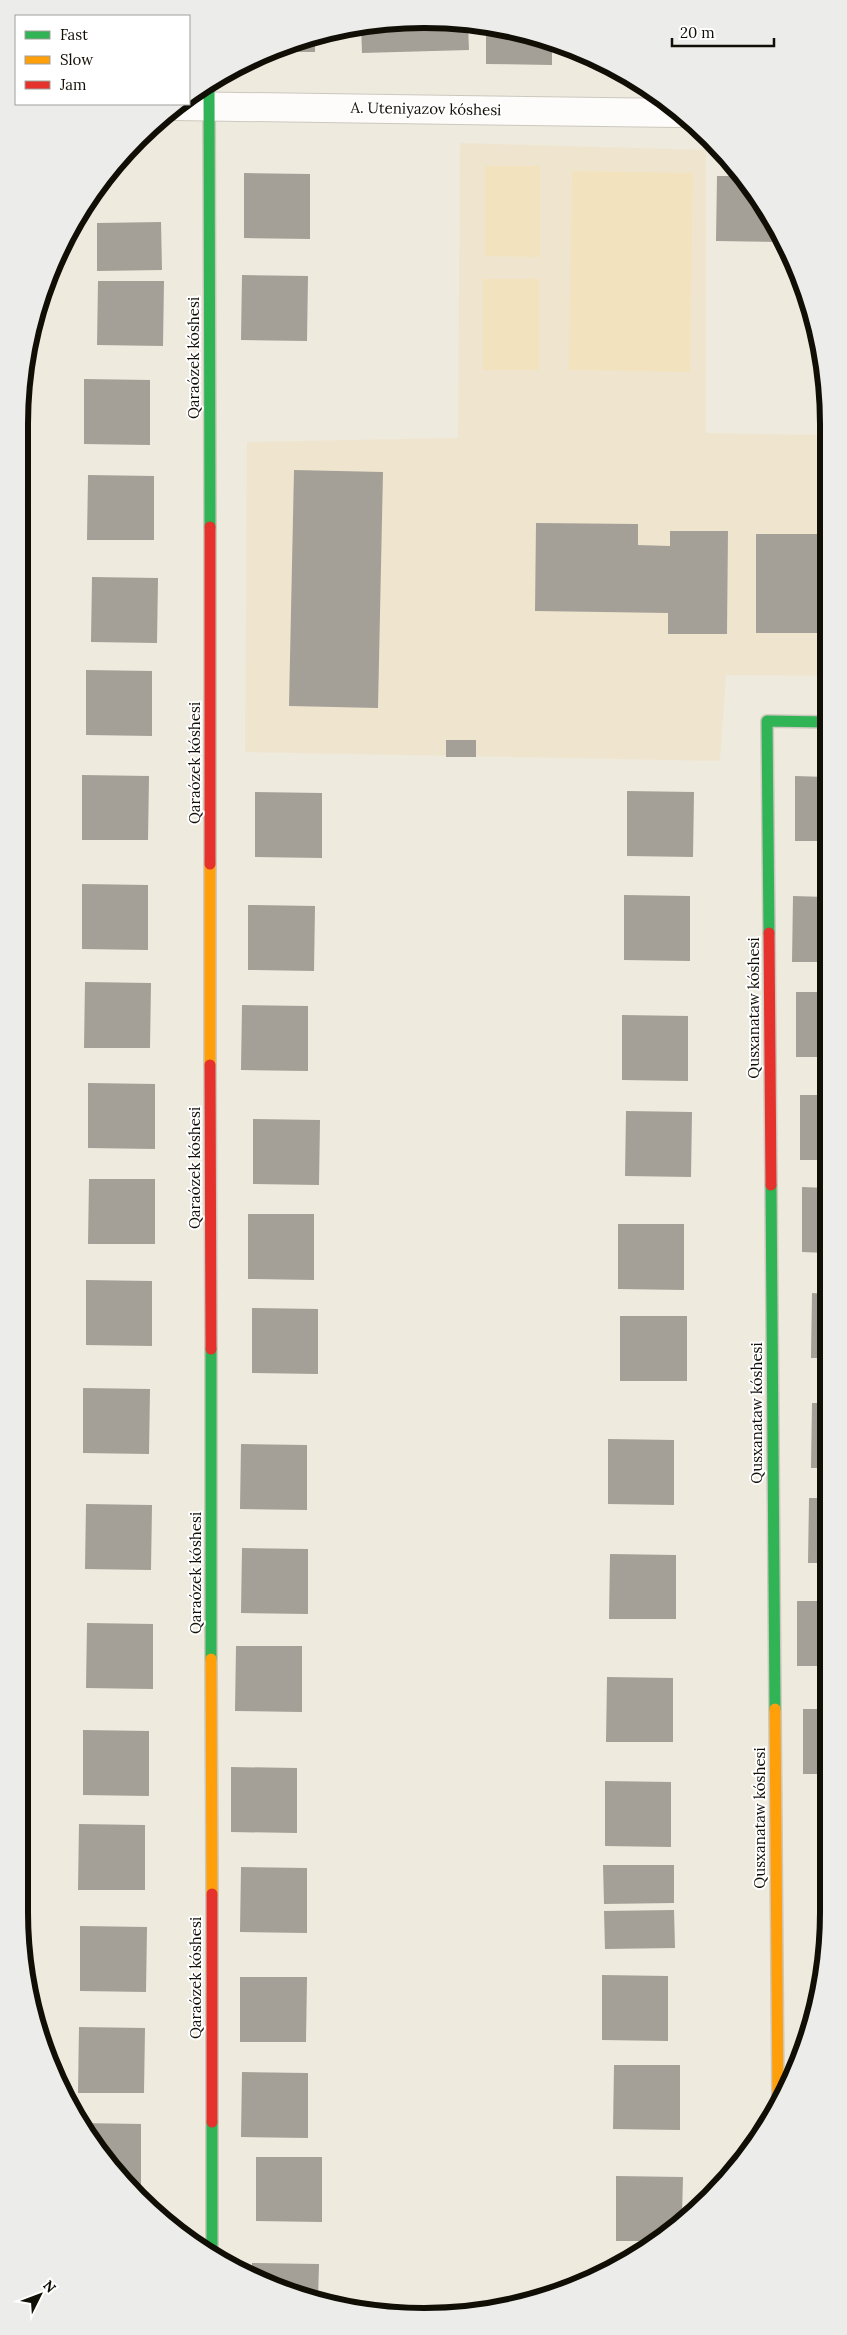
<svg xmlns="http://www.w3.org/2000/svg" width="847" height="2335" viewBox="0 0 847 2335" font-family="Lora,serif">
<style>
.built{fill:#efe5cf}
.green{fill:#f2e3be}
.building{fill:#a5a097}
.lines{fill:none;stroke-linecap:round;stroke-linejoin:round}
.street-casing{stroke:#ccc8be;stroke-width:30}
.fast-casing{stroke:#ccc8be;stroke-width:14}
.slow-casing{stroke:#ccc8be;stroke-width:14}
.jam-casing{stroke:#ccc8be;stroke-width:14}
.street{stroke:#fdfcfa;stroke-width:28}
.fast{stroke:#30b455;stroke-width:11}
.slow{stroke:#ff9f0a;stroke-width:11}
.jam{stroke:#e5322d;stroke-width:11}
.labels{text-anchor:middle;stroke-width:4;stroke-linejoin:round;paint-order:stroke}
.street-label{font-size:15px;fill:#110e06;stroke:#fff}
.rim{fill:none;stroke:#110e06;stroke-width:6}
</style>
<rect width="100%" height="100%" fill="#efeade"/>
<polygon class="built" points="460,143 706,150 706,433 825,435 825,676 726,675 720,761 245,752 247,442 458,438"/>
<g class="green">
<polygon points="485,166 540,166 540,257 485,256"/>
<polygon points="572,171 693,173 690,372 569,370"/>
<rect x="483" y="279" width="56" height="91"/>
</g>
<g class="building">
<polygon points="450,20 468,23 469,50 362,53 361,24"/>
<polygon points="486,26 529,33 552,43 552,65 486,64"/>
<polygon points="315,35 315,52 267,52 294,40"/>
<polygon points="244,173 310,174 310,239 244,238"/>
<polygon points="717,176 741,176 782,238 782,242 716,241"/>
<polygon points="161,222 162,270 97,271 97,223"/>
<polygon points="242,275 308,276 307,341 241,340"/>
<polygon points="98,281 164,281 163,346 97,345"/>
<polygon points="84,379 150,380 150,445 84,444"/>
<polygon points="294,470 383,472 378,708 289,706"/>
<polygon points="88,475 154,476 154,540 87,540"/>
<polygon points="536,523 638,524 638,545 670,546 670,531 728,531 727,634 668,634 668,613 535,611"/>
<rect x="756" y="534" width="69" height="99"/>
<polygon points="92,577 158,578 157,643 91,642"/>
<polygon points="86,670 152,671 152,736 86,735"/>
<rect x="446" y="740" width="30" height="17"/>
<polygon points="82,775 149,776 148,840 82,840"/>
<polygon points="795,776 826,777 826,841 795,841"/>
<polygon points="627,791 694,792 693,857 627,856"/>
<polygon points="255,792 322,793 322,858 255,857"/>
<polygon points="82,884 148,885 148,950 82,949"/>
<polygon points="624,895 690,896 690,961 624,960"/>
<polygon points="793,896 826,897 826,962 792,962"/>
<polygon points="248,905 315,906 314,971 248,970"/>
<polygon points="85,982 151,983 150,1048 84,1048"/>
<rect x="796" y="992" width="30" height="65"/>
<polygon points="242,1005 308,1006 308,1071 241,1070"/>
<polygon points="622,1015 688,1016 688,1081 622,1080"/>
<polygon points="88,1083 155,1084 155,1149 88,1148"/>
<polygon points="800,1095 826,1095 827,1160 800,1160"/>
<polygon points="626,1111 692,1112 691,1177 625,1176"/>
<polygon points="253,1119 320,1120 319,1185 253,1184"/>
<polygon points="89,1179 155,1179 155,1244 88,1244"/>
<polygon points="802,1187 827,1188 827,1253 802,1252"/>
<polygon points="248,1214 314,1214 314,1280 248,1279"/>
<polygon points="618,1224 684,1224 684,1290 618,1289"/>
<polygon points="86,1280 152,1281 152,1346 86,1345"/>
<polygon points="812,1293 827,1294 827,1358 811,1358"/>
<polygon points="252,1308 318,1309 318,1374 252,1373"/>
<rect x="620" y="1316" width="67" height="65"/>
<polygon points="83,1388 150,1389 149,1454 83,1453"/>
<polygon points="812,1403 827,1403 827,1468 811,1468"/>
<polygon points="608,1439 674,1440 674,1505 608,1504"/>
<polygon points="241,1444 307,1445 307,1510 240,1509"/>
<polygon points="809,1498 827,1498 827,1563 808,1563"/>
<polygon points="86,1504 152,1505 151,1570 85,1569"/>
<polygon points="242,1548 308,1549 308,1614 241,1613"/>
<polygon points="610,1554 676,1555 676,1619 609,1619"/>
<rect x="797" y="1601" width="31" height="65"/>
<polygon points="87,1623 153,1624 153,1689 86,1688"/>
<polygon points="236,1646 302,1646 302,1712 235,1711"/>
<polygon points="607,1677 673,1678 673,1742 606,1742"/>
<rect x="803" y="1709" width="25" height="65"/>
<polygon points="83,1730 149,1731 149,1796 83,1795"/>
<polygon points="231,1767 297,1768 297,1833 231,1832"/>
<polygon points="605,1781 671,1782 671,1847 605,1846"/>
<polygon points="79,1824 145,1825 145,1890 78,1890"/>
<polygon points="603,1865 674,1865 674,1903 604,1904"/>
<polygon points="241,1867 307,1868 307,1933 240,1932"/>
<polygon points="819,1887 828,1887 828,1912 823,1952 819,1952"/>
<polygon points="674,1910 675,1948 605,1949 604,1911"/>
<polygon points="80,1926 147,1927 146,1992 80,1991"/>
<polygon points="602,1975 668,1976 668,2041 602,2040"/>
<polygon points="240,1977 307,1977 306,2042 240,2042"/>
<polygon points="79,2027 145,2028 144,2093 78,2093"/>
<polygon points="614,2065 680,2065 680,2130 613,2129"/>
<polygon points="242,2072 308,2073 308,2138 241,2137"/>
<polygon points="80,2123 141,2124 141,2189 132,2189 119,2178"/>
<polygon points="256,2157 322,2157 322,2222 256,2221"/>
<polygon points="616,2176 683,2177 682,2216 656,2241 616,2241"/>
<polygon points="252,2263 319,2264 318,2301 294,2295 252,2276"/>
</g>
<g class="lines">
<g class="street-casing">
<polyline id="street" points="175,106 678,113"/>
</g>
<g class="fast-casing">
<g id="fast">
<polyline points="209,82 210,527"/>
<polyline points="769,933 767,721 826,722"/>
<polyline points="771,1185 775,1709"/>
<polyline points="211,1349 211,1659"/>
<polyline points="212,2122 212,2254"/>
</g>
</g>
<g class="slow-casing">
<g id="slow">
<polyline points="210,864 210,1065"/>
<polyline points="211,1659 212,1894"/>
<polyline points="775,1709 778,2105"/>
</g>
</g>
<g class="jam-casing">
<g id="jam">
<polyline points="210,527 210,864"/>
<polyline points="769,933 771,1185"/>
<polyline points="210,1065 211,1349"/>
<polyline points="212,1894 212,2122"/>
</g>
</g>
<use href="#street" class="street"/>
<use href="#fast" class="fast"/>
<use href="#slow" class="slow"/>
<use href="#jam" class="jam"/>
</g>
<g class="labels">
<g class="street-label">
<text transform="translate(426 109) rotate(1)" y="5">A. Uteniyazov kóshesi</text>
<text transform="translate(194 358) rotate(-90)" y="5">Qaraózek kóshesi</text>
<text transform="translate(195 763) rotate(-90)" y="5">Qaraózek kóshesi</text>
<text transform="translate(754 1008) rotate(-90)" y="5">Qusxanataw kóshesi</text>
<text transform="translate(195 1168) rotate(-90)" y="5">Qaraózek kóshesi</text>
<text transform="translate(757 1413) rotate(-90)" y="5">Qusxanataw kóshesi</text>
<text transform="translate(196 1573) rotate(-90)" y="5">Qaraózek kóshesi</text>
<text transform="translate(760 1818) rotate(-90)" y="5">Qusxanataw kóshesi</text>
<text transform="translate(196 1978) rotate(-90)" y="5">Qaraózek kóshesi</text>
</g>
</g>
<path d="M0 0H847V2335H0ZM424 28H424A396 396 0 0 1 820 424V1912A396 396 0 0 1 424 2308H424A396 396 0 0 1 28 1912V424A396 396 0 0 1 424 28Z" fill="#ececeb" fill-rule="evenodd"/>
<path class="rim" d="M424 28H424A396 396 0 0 1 820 424V1912A396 396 0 0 1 424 2308H424A396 396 0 0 1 28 1912V424A396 396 0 0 1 424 28Z"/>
<rect x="15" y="15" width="175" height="90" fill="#ffffff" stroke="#a09f9b"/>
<rect x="25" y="31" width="25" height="8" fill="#30b455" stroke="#a09f9b"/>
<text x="60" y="40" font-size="15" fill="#110e06">Fast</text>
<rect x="25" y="56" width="25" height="8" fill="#ff9f0a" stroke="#a09f9b"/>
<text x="60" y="65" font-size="15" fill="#110e06">Slow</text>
<rect x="25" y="81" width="25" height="8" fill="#e5322d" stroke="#a09f9b"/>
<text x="60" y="90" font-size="15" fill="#110e06">Jam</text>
<g transform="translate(40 2295) rotate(48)" stroke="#ffffff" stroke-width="4" paint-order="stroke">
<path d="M0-4L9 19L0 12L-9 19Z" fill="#110e06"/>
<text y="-8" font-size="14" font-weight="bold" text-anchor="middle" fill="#110e06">N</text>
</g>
<path d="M672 38v8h102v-8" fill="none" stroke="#110e06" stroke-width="2.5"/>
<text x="680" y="38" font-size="15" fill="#110e06" stroke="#ffffff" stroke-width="4" paint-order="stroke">20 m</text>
</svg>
